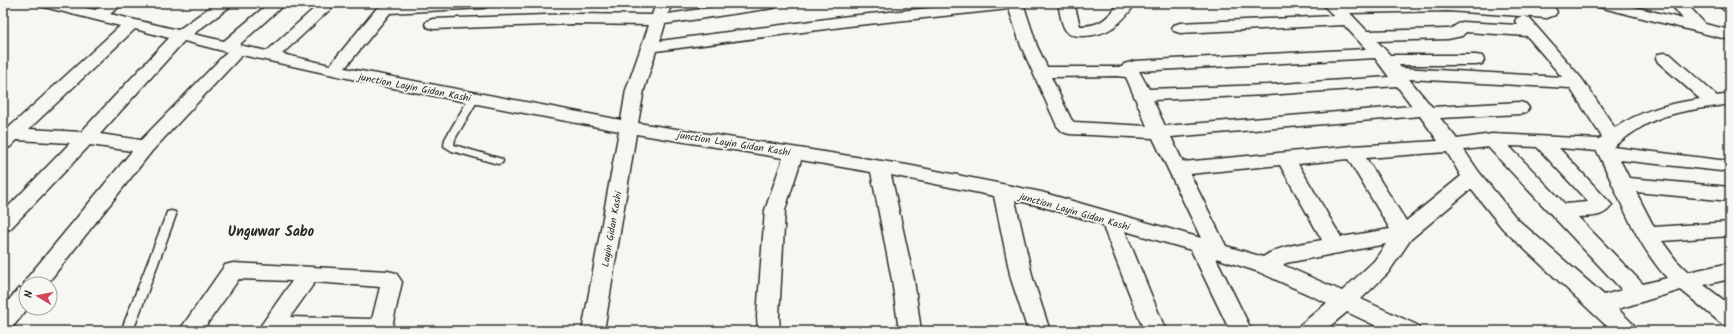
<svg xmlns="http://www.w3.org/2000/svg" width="1733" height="334" viewBox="0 0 1733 334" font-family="Kalam,sans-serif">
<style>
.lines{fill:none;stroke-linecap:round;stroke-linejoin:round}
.service-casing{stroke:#2b2b2b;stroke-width:3}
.minor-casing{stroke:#2b2b2b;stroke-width:3}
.service{fill:#f6f6f2;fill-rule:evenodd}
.minor{fill:#f6f6f2;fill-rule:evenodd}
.labels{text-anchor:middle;stroke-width:3.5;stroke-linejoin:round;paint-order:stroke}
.street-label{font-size:10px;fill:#2b2b2b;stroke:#f6f6f2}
.district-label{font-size:14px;font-weight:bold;fill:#2b2b2b;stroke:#f6f6f2}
</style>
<rect width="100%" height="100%" fill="#f6f6f2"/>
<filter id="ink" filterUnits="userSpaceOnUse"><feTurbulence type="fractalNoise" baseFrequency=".025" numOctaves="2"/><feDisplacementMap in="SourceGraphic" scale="8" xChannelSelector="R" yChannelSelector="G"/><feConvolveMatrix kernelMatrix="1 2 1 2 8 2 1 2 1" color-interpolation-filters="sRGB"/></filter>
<g filter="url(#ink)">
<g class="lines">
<g class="service-casing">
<g id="service">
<polygon points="474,95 479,98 455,139 454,145 502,159 503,161 502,163 498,164 452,151 444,146 445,139 469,98"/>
<polygon points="171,211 175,212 176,215 133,331 121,331 166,215 167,212"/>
</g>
</g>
<g class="minor-casing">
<g id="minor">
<path d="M37 3H64L95 10 106 3H124L110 14 178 30 216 3H234L231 6 193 34 224 41 269 3H286L239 45 267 51 320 3H337L282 54 330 65 377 8 382 6 409 3H491L488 6 483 8 390 13 345 68 621 120 626 90 649 25 574 24 433 29 427 27 425 24 427 21 433 19 574 14 652 15 656 3H672L668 14 742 3H781L778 6 773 8 665 24 660 41 849 16 980 3H1023L1037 46 1047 67H1122L1124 64 1135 61 1366 49 1344 25 1180 33 1174 31 1172 28 1174 25 1180 23 1334 16 1321 3 1340 4 1471 3 1539 8 1536 3H1552L1557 12 1555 15 1547 18 1448 11 1350 13 1367 31 1448 29C1453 29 1456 24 1462 22L1518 25 1515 21 1517 18 1523 16 1529 18 1582 79 1615 128C1642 110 1667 104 1700 99L1658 62 1656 58 1658 54 1664 53 1670 54 1717 96 1730 94V104C1707 108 1682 110 1660 118 1643 124 1628 136 1613 147L1728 161 1730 164 1728 169 1721 171 1620 160 1629 178 1730 187V201L1636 192 1654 227 1730 222V236L1662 241 1676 260 1688 272 1730 263V279L1704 285 1730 305V327L1722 324 1681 290 1618 309 1634 325 1637 331H1612L1503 229 1471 189 1411 239 1388 273 1361 299 1417 325 1420 331H1387L1347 312 1324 331H1297L1300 325 1327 303 1259 272 1216 258 1252 331H1230L1191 250 1125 231 1166 331H1144L1102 224 1040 206 1015 200 1033 279 1050 331H1028L1011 279 994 196 891 175 914 280 921 331H899L892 280 871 172 801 160 785 210 779 316 780 331H758L757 316 765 210 783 158 636 134 604 331H582L619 131 388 87 242 55 152 151 47 284H26V308H28L11 329 3 331V307L18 289 26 287 24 284 27 278 132 151 90 145 10 229 3 231V212L70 143 17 140 10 147 3 149V133L120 26 40 6ZM1009 9 1021 46 1057 126 1063 132 1069 134 1153 138 1201 238 1041 192 907 165 638 123 644 90 656 51 849 26ZM135 29 169 38 81 132 29 129ZM1466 32 1527 36 1562 77 1401 68 1399 65H1476L1482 64 1484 60 1482 56 1476 55H1390L1377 41 1448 39 1462 36ZM184 41 227 52 141 140 100 134ZM1375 58 1389 77 1267 85 1149 89 1139 71ZM1116 76 1126 77 1147 126 1074 122 1071 119 1051 77ZM1409 79 1570 88 1602 137 1599 139 1492 134 1457 139 1440 118 1520 114 1526 112 1529 108 1526 104 1520 102 1432 107ZM1397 86 1412 106 1165 126 1153 100 1267 95ZM1420 116 1438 141 1353 146 1183 162 1171 137ZM1509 146 1537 147 1588 202 1565 204ZM1488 147 1622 290 1604 295 1517 219 1479 172 1464 150ZM1559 148 1597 151C1618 193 1634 242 1667 278L1643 284 1578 217C1591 216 1604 218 1612 205ZM1447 152 1461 176 1406 221 1366 158ZM1348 159 1390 229 1341 237 1298 164ZM1280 165 1322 240C1302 244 1280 245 1263 257L1226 246 1190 174ZM1386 244 1374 261 1342 291 1283 265 1286 263Z"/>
<path d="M1058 3H1074L1080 26C1101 26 1107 18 1120 3H1136C1121 24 1109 35 1083 36 1078 36 1071 36 1068 33 1061 27 1060 11 1058 3Z"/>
<polygon points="1592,3 1619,3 1683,19 1670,3 1686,3 1705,24 1730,30 1730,40 1595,6"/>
<polygon points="1716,3 1730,3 1730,13 1725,11"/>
<path d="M233 263 388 271 396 273 402 282 391 331H257L292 281 239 279 202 331H179L225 265ZM315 282 380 287 372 319 290 317Z"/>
</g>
</g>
<use href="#service" class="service"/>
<use href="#minor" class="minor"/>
</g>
</g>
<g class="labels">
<g class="street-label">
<text transform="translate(415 87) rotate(11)" y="4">junction Layin Gidan Kashi</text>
<text transform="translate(734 143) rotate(9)" y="4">junction Layin Gidan Kashi</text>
<text transform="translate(1075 211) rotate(16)" y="4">junction Layin Gidan Kashi</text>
<text transform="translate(611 229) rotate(-80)" y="4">Layin Gidan Kashi</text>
</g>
<g class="district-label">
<text x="271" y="236">Unguwar Sabo</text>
</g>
</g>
<rect width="1733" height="334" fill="none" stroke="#f6f6f2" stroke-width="16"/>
<rect x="8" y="8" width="1717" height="318" fill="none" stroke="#2b2b2b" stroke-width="1.5" filter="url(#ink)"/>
<g transform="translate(38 296) rotate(280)"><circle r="19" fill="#f6f6f2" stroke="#a5a5a2"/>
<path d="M0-3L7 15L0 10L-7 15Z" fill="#d1495b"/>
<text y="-6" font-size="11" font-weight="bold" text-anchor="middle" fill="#2b2b2b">N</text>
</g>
</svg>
